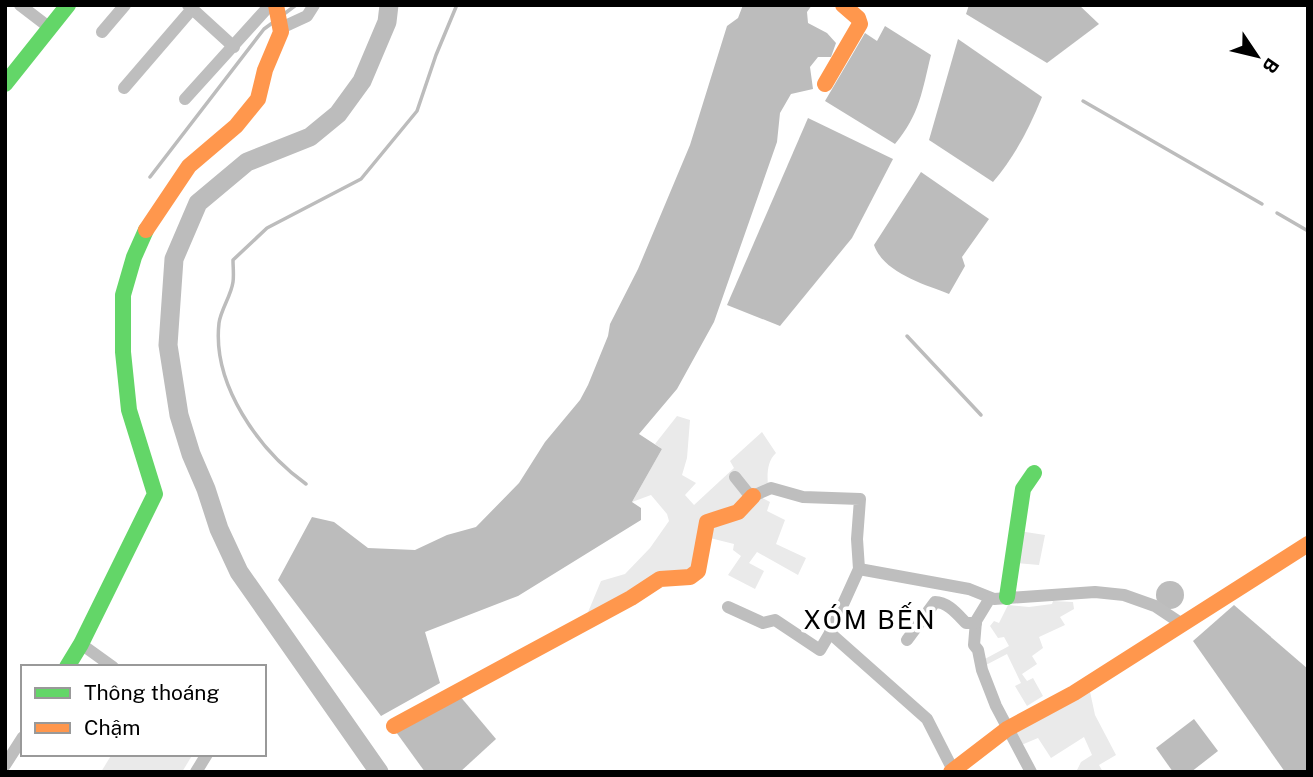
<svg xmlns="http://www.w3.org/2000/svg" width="1313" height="777" viewBox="0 0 1313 777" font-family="'Public Sans',sans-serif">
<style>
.green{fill:#eaeaea}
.water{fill:#bcbcbc}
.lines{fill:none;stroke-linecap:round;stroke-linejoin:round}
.stream{stroke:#bcbcbc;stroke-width:3.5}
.river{stroke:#bcbcbc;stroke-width:19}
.street{stroke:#bebebe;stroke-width:12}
.fast{stroke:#63d668;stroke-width:16}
.slow{stroke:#ff974d;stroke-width:16}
.labels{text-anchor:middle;stroke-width:7;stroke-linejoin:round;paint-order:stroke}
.quarter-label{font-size:26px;letter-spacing:2px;fill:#000;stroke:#fff}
</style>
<rect width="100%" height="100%" fill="#fff"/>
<g class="green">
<path d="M677 416 690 420 687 458 682 475 696 483 685 495 694 505 734 468 730 461 762 432 776 453C767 461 767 475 768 486L759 496 770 502 767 511 785 520 776 544 806 558 798 575 757 552 749 563 764 571 755 589 728 575 741 556 733 550 734 544 702 536 695 570 586 617 601 581 625 574 650 548 669 521 667 514 651 495 632 502 662 449 655 444Z"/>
<polygon points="1019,531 1045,535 1039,565 1015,563"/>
<polygon points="1053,601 1073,602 1074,609 1060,617 1065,625 1039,637 1043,648 1032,656 1037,664 1022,674 1027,681 1033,678 1043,696 1027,706 1015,686 1021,683 1007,654 984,666 983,660 1009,646 1004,637 998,638 990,626 994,621 999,623 1008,605 1029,607 1052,604"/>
<polygon points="1089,687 1095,715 1116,755 1099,765 1103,772 1076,772 1081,762 1092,755 1084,737 1051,758 1038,738 1019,746 1015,731"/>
<polygon points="112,754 193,754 182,772 101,772"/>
</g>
<g class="water">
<polygon points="743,5 812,5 807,12 808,23 827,33 836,43 831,57 818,57 810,67 813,89 791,94 780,113 777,142 714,322 677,389 639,434 662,449 632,502 641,508 641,520 518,596 425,632 440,683 381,716 278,580 312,517 334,522 368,548 415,550 447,535 476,527 519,483 545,442 580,400 588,385 608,336 610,324 638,269 690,145 727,26 738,18"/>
<polygon points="969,5 1079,5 1099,24 1047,63 966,14"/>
<path d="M885 26 931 55C922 91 920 114 895 144L825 101 865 33 877 41Z"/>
<path d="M958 39 1042 97C1029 129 1015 156 993 182L929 140Z"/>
<polygon points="808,118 893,159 852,238 780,326 727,305"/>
<path d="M921 172 989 219 962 257 965 266 949 294C924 284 884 273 874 245Z"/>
<circle cx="1170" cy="595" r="14"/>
<polygon points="1234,605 1308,669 1308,772 1285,772 1193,641"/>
<polygon points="459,695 496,739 460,772 425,772 396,732"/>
<polygon points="1194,719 1218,751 1191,772 1173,772 1156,748"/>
</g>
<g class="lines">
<g class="stream">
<polyline points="284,14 296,5"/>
<polyline points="1083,101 1262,204"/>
<polyline points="150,177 264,29 275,21"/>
<polyline points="1277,213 1308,231"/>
<polyline points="907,336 981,415"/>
<path d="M306 484C259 450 212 385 219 323 221 309 231 296 233 282 234 275 233 267 233 260L267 228 361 179 417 111 436 55 456 7"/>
</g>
<polyline class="river" points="379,772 239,572 219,529 206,489 191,454 179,415 168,345 174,259 198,203 247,162 310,137 338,114 362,81 387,22 389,5"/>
<g class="street">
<polyline points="20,5 50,28"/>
<polyline points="188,5 234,47"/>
<polyline points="281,28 307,16 314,5"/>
<polyline points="102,32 125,5"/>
<polyline points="124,88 192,9"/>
<polyline points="185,99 270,5"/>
<polyline points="859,569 969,589 994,599 1095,592 1124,595 1155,606 1182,624"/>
<polyline points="990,598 976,621 974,645 978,650 982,670 996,706 1031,772"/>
<polyline points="728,607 763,623 775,620 820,650 830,633 859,569 857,539 860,499 803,497 771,488 753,496 747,492 735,477"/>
<polyline points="830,633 927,719 953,770"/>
<path d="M907 640 935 602C948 602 958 615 966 623H976"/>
<polyline points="81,644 113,667"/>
<polyline points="5,765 23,737"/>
<polyline points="196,772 207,754"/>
</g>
<g class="fast">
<polyline points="5,84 68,5"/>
<polyline points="1007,597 1023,489 1034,473"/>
<polyline points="67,667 81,644 155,494 129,410 123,352 123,295 134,257 146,230"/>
</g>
<g class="slow">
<polyline points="825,84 860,24 858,18 843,5"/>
<polyline points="146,230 189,166 236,126 258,99 265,70 281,32 276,5"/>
<polyline points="394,726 631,598 660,579 690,577 698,571 707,522 738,512 753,496"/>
<polyline points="951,772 1007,729 1074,693 1308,544"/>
</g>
</g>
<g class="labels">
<g class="quarter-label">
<text x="870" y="629">XÓM BẾN</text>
</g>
</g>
<rect width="1313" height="777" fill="none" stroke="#000000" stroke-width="14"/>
<rect x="21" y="665" width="245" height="91" fill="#ffffff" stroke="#999999" stroke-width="2"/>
<rect x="35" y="688" width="35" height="10" fill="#63d668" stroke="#999999" stroke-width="2"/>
<text x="84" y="700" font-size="21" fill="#000000">Thông thoáng</text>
<rect x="35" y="723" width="35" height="10" fill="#ff974d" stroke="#999999" stroke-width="2"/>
<text x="84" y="735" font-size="21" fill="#000000">Chậm</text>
<g transform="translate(1257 56) rotate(125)" stroke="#ffffff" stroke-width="5" paint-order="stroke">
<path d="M0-5L12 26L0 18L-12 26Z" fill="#000000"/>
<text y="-10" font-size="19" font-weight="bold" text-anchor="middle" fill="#000000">B</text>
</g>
</svg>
